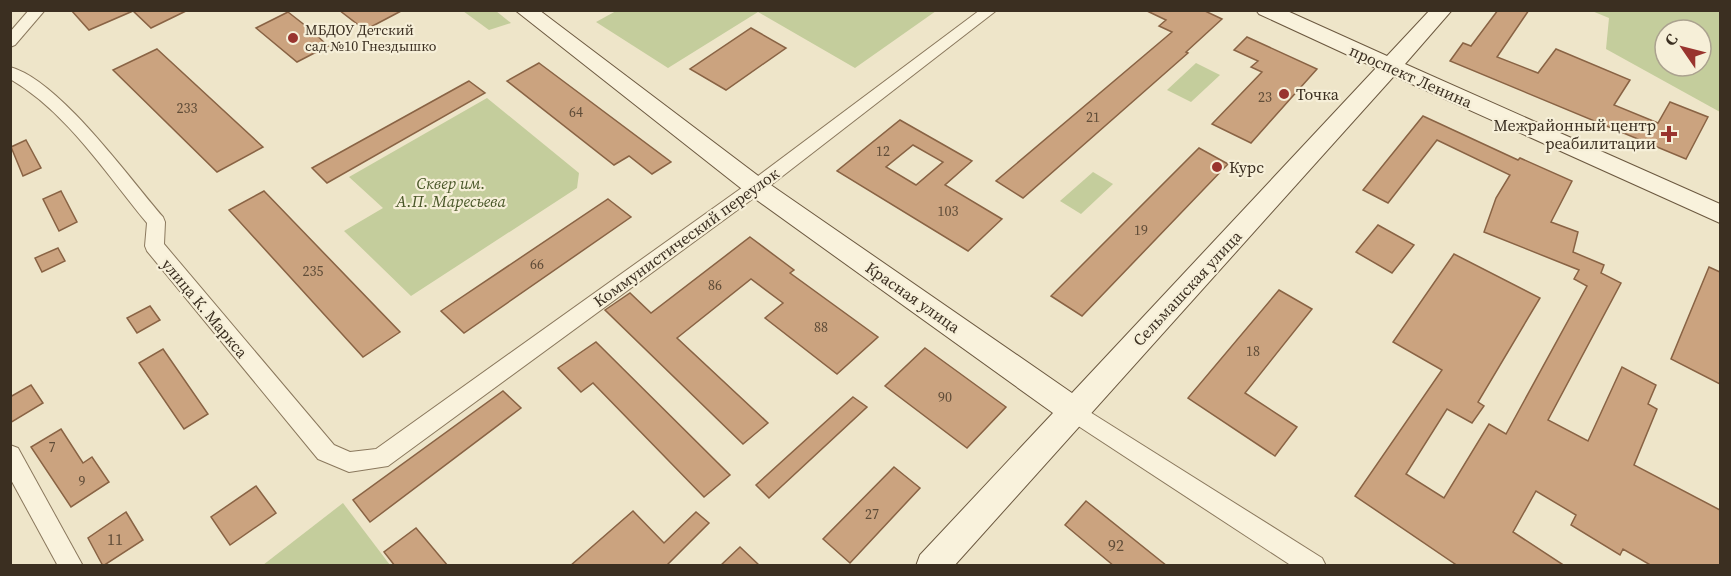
<svg xmlns="http://www.w3.org/2000/svg" width="1731" height="576" viewBox="0 0 1731 576" font-family="'Source Serif 4',serif">
<style>
.green{fill:#c4cd9c;fill-rule:evenodd}
.building{fill:#cba37f;stroke:#896344;stroke-width:1.5;fill-rule:evenodd}
.lines{fill:none;stroke-linecap:round;stroke-linejoin:round}
.street-casing{stroke:#8a785d;stroke-width:2}
.secondary-casing{stroke:#6c5940;stroke-width:2}
.street{fill:#f9f2dc;fill-rule:evenodd}
.secondary{fill:#f9f2dc;fill-rule:evenodd}
.poi-dot{fill:#99342e;stroke:#f6efd8;stroke-width:2}
.labels{text-anchor:middle;stroke-width:4.5;stroke-linejoin:round;paint-order:stroke}
.far-poi-label{font-size:14px;fill:#3b2f21;stroke:#f6efd8;text-anchor:start}
.number-label{font-size:14px;fill:#5f4c38}
.street-label{font-size:16px;fill:#3b2f21;stroke:#f6efd8}
.poi-label{font-size:16px;fill:#3b2f21;stroke:#f6efd8;text-anchor:start}
.park-label{font-size:16px;font-style:italic;fill:#495728;stroke:#f6efd8}
.near-number-label{font-size:16px;fill:#5f4c38}
</style>
<rect width="100%" height="100%" fill="#eee5c9"/>
<g class="green">
<polygon points="463,11 496,11 511,23 489,30"/>
<polygon points="616,11 616,10 936,11 855,68 758,12 668,68 596,22"/>
<path d="M1592 11H1720V112L1606 49 1609 18ZM1665 30H1701V66H1665Z"/>
<polygon points="1196,63 1220,75 1191,102 1167,90"/>
<polygon points="487,98 579,173 577,188 411,296 344,231 383,208 349,177"/>
<polygon points="1093,172 1113,184 1081,214 1060,201"/>
<polygon points="343,503 390,565 263,565"/>
</g>
<g class="building">
<polygon points="71,10 188,10 151,28 133,11 89,30"/>
<polygon points="339,10 403,10 365,30"/>
<polygon points="1145,10 1203,10 1222,19 1186,52 1188,53 1023,198 996,181 1172,32 1159,26 1166,20"/>
<polygon points="1498,10 1529,10 1497,57 1538,73 1556,49 1630,80 1614,105 1658,123 1670,102 1708,117 1686,159 1450,61 1463,43 1471,46"/>
<polygon points="288,12 311,30 328,46 297,62 256,28"/>
<polygon points="751,28 786,48 726,90 690,69"/>
<polygon points="1247,37 1317,69 1251,143 1212,124 1262,72 1251,67 1258,61 1234,50"/>
<polygon points="157,49 263,147 217,172 113,70"/>
<polygon points="539,63 671,162 652,174 629,156 614,165 507,81"/>
<polygon points="469,81 485,93 327,183 312,168"/>
<polygon points="1423,116 1518,160 1520,158 1572,181 1551,222 1578,232 1573,252 1604,265 1601,273 1621,283 1548,420 1588,441 1622,367 1656,385 1648,404 1657,409 1634,465 1720,510 1720,566 1652,566 1623,549 1620,555 1571,525 1576,515 1536,491 1513,532 1565,566 1458,566 1355,496 1442,370 1393,342 1454,254 1540,298 1478,402 1484,406 1472,423 1447,409 1406,474 1444,498 1489,424 1506,434 1587,286 1574,279 1579,270 1484,232 1496,198 1510,175 1437,140 1388,203 1363,190"/>
<path d="M900 120 972 161 945 185 1002 219 968 251 837 171ZM913 145 943 162 916 185 886 167Z"/>
<polygon points="26,140 41,168 23,176 11,147"/>
<polygon points="1199,148 1228,164 1082,316 1051,296"/>
<polygon points="61,191 77,222 59,231 43,199"/>
<polygon points="264,191 400,332 363,357 229,210"/>
<polygon points="608,199 631,217 464,333 441,311"/>
<polygon points="1378,225 1414,245 1392,273 1356,252"/>
<polygon points="750,237 794,270 790,273 878,337 837,374 765,318 783,303 751,279 677,338 768,423 743,444 605,310 630,293 651,313"/>
<polygon points="58,248 65,261 42,272 35,258"/>
<polygon points="1709,267 1720,272 1720,384 1671,359"/>
<polygon points="1279,290 1312,309 1245,393 1297,427 1275,456 1188,398"/>
<polygon points="150,306 160,320 137,333 127,318"/>
<polygon points="596,342 730,475 704,497 593,383 581,392 558,368"/>
<polygon points="925,348 1006,407 967,448 885,386"/>
<polygon points="163,349 208,414 184,429 139,363"/>
<polygon points="31,385 43,403 10,423 10,397"/>
<polygon points="503,391 521,408 370,522 353,500"/>
<polygon points="853,397 867,407 769,498 756,485"/>
<polygon points="61,429 83,463 92,457 109,482 71,507 31,447"/>
<polygon points="894,467 920,488 850,563 823,539"/>
<polygon points="256,486 276,513 230,545 211,517"/>
<polygon points="1086,501 1167,566 1114,566 1065,525"/>
<polygon points="633,511 664,543 696,512 709,523 666,566 570,566"/>
<polygon points="126,512 143,540 103,566 88,538"/>
<polygon points="416,528 448,566 395,566 384,552"/>
<polygon points="740,547 760,566 720,566"/>
</g>
<g class="lines">
<g class="street-casing">
<g id="street">
<polygon points="29,10 45,10 15,45 10,47 10,32"/>
<path d="M980 10H997L762 192 388 466 349 472 318 459 147 251 145 246 147 223C106 174 67 112 10 79V67C59 80 129 178 163 217L165 222 164 244 334 445 350 452 376 449 750 182Z"/>
<polygon points="1074,402 1322,558 1326,566 1292,566 1066,418 1063,411 1066,404"/>
<polygon points="10,445 18,448 83,566 58,566 10,478"/>
</g>
</g>
<g class="secondary-casing">
<polygon id="secondary" points="515,10 539,10 765,181 1072,393 1376,68 1259,14 1256,10 1285,10 1387,56 1430,10 1452,10 1405,64 1720,204 1720,223 1394,76 954,566 916,566 920,555 1053,413 747,193"/>
</g>
<use href="#street" class="street"/>
<use href="#secondary" class="secondary"/>
</g>
<g class="poi-dot">
<circle cx="293" cy="38" r="6"/>
<circle cx="1284" cy="94" r="6"/>
<path d="M1666 125h6v6h6v6h-6v6h-6v-6h-6v-6h6z"/>
<circle cx="1217" cy="167" r="6"/>
</g>
<g class="labels">
<g class="far-poi-label">
<text x="305" y="35">МБДОУ Детский<tspan x="305" dy="16">сад №10 Гнездышко</tspan></text>
</g>
<g class="number-label">
<text x="1265" y="102">23</text>
<text x="187" y="113">233</text>
<text x="576" y="117">64</text>
<text x="1093" y="122">21</text>
<text x="883" y="156">12</text>
<text x="948" y="216">103</text>
<text x="1141" y="235">19</text>
<text x="537" y="269">66</text>
<text x="313" y="276">235</text>
<text x="715" y="290">86</text>
<text x="821" y="332">88</text>
<text x="1253" y="356">18</text>
<text x="945" y="402">90</text>
<text x="52" y="452">7</text>
<text x="82" y="486">9</text>
<text x="872" y="519">27</text>
</g>
<g class="street-label">
<text transform="translate(1411 76) rotate(24)" y="6">проспект Ленина</text>
<text transform="translate(686 237) rotate(-36)" y="6">Коммунистический переулок</text>
<text transform="translate(1187 288) rotate(-47)" y="6">Сельмашская улица</text>
<text transform="translate(913 297) rotate(35)" y="6">Красная улица</text>
<text transform="translate(205 308) rotate(50)" y="6">улица К. Маркса</text>
</g>
<g class="poi-label">
<text x="1296" y="100">Точка</text>
<text x="1656" y="131" text-anchor="end">Межрайонный центр<tspan x="1656" dy="18">реабилитации</tspan></text>
<text x="1229" y="173">Курс</text>
</g>
<g class="park-label">
<text x="451" y="189">Сквер им.<tspan x="451" dy="18">А.П. Маресьева</tspan></text>
</g>
<g class="near-number-label">
<text x="115" y="545">11</text>
<text x="1116" y="551">92</text>
</g>
</g>
<rect width="1731" height="576" fill="none" stroke="#3b2f21" stroke-width="24"/>
<g transform="translate(1683 48) rotate(305)"><circle r="28" fill="#f6efd8" stroke="#aba28f" stroke-width="1.5"/>
<path d="M0-4.5L10 22L0 15L-10 22Z" fill="#99342e"/>
<text y="-9" font-size="16" font-weight="bold" text-anchor="middle" fill="#3b2f21">С</text>
</g>
</svg>
